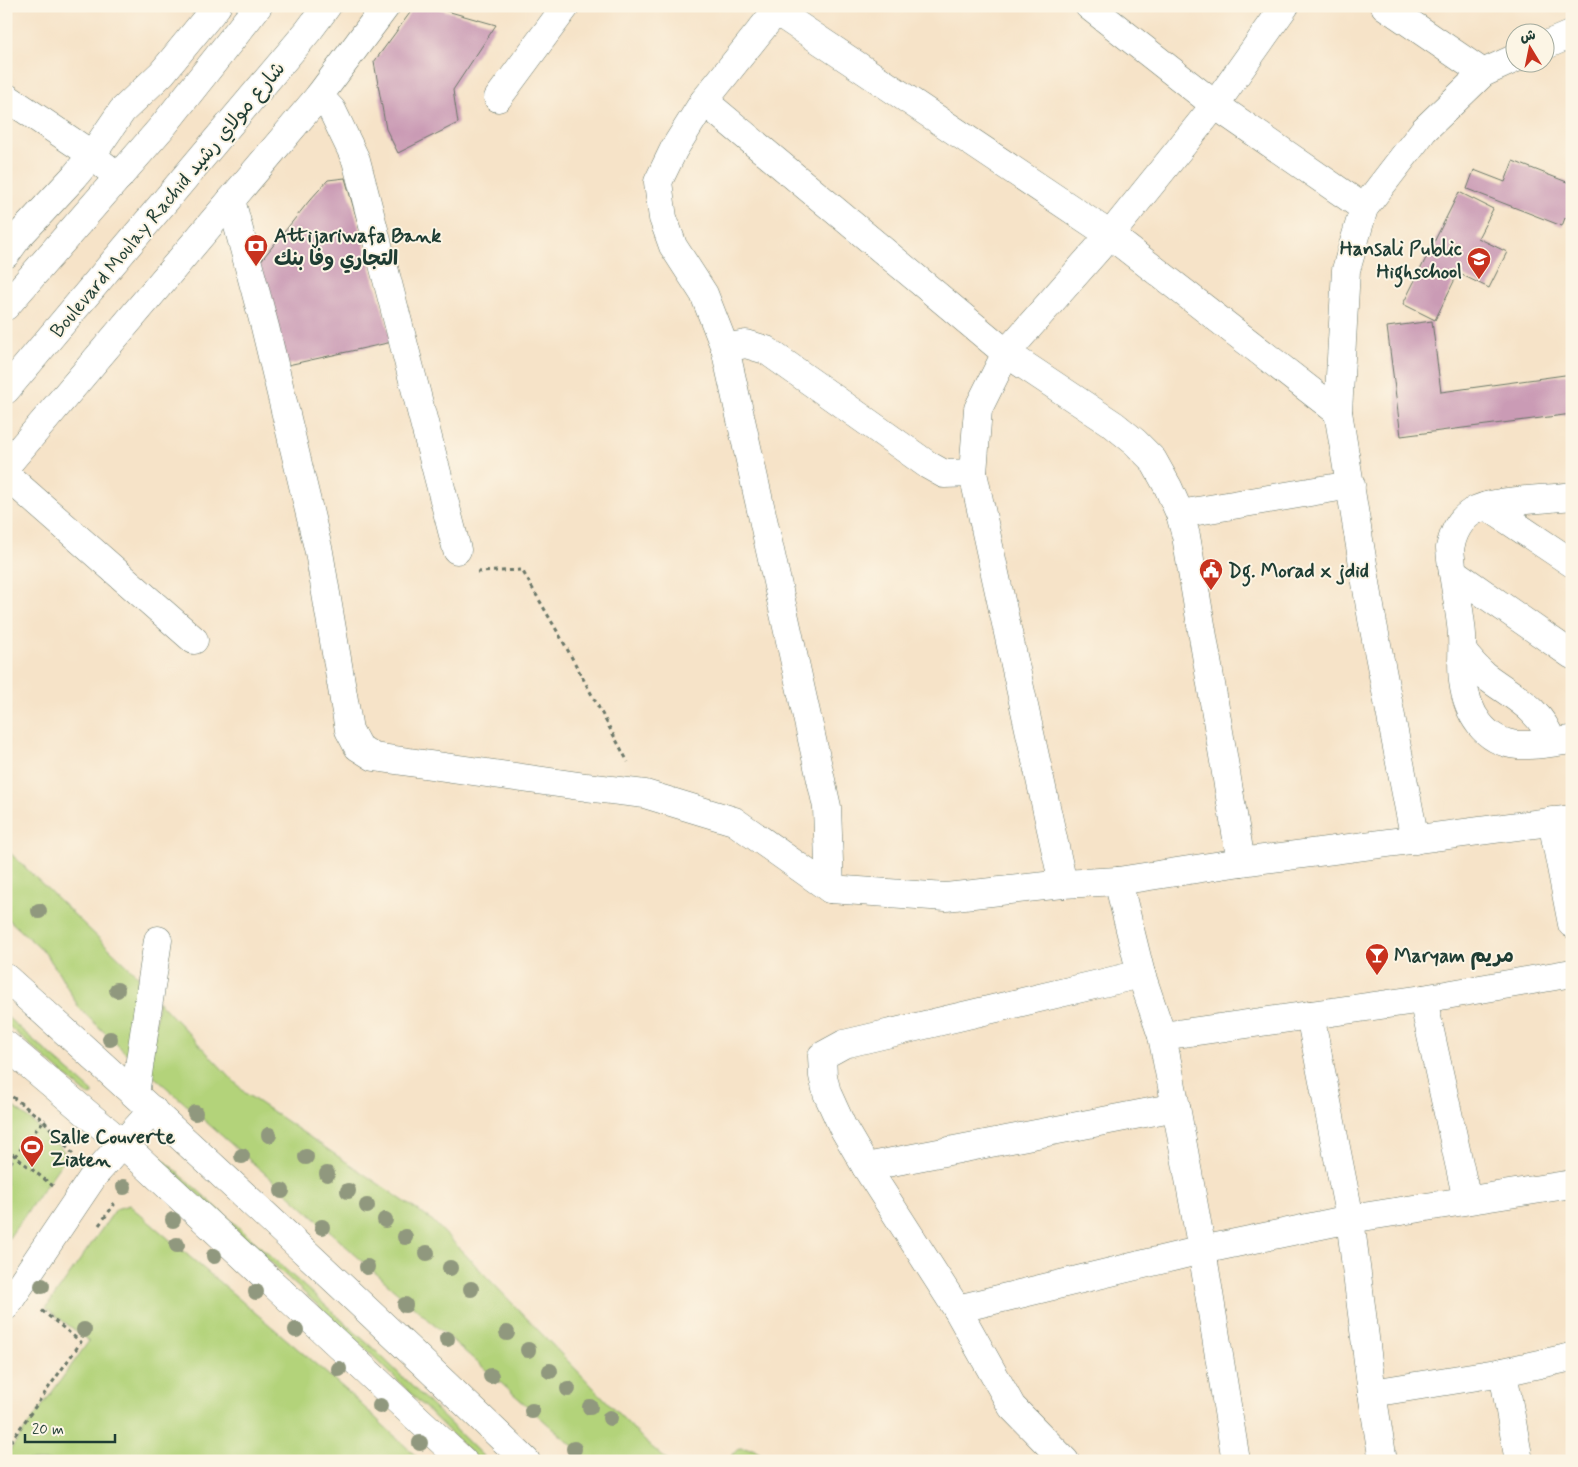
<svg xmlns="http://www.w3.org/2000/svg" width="1578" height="1467" viewBox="0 0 1578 1467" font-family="Mynerve,'Playpen Sans Arabic',sans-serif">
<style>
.green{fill:#b3d37a;stroke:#698857}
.building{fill:#ca9bb5}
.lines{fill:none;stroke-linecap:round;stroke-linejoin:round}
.minor-casing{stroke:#6a7768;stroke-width:29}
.major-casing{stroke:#6a7768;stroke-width:29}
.path{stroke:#6a7768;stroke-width:3;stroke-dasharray:4 4;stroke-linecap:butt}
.minor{stroke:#fff;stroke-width:28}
.major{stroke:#fff;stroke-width:28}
.tree{fill:#90987e}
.labels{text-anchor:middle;stroke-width:4;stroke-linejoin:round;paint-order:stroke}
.street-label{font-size:20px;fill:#1f3d34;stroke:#fcf5e5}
.poi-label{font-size:20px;font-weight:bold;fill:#1f3d34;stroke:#fcf5e5;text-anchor:start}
</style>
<rect width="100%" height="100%" fill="#fcf5e5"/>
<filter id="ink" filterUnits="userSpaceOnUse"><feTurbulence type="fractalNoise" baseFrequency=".02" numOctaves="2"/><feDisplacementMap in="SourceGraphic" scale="10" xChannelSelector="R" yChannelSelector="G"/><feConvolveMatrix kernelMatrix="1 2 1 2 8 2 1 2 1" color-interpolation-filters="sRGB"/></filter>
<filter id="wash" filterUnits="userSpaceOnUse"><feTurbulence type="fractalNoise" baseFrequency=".0096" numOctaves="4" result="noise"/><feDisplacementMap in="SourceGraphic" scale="20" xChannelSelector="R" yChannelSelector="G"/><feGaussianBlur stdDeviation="1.12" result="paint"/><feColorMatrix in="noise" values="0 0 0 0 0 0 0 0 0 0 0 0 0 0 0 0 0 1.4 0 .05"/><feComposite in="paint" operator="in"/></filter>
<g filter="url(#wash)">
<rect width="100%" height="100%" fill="#f6e3c8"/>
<g class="green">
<polygon points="6,849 139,977 131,1058 79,1008 59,973 46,954 6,917"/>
<polygon points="158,1001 245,1093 433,1221 645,1441 668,1461 590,1461 389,1285 277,1184 150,1073"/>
<polygon points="6,1016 93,1092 93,1095 89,1096 6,1024"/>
<polygon points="6,1102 27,1117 64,1151 63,1161 6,1242"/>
<polygon points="153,1150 376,1351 488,1461 479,1461 475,1457 372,1355 151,1152"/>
<polygon points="129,1205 346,1390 421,1461 6,1461 6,1456 89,1341 46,1308 116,1209"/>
<polygon points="739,1448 753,1449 771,1461 726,1461"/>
</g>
<g id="blocks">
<g class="building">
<polygon points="415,6 429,6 496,25 453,90 458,123 398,153 386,129 374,62"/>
<polygon points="1513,161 1572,184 1572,221 1565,218 1562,226 1467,189 1474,170 1505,182"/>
<polygon points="345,178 392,342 288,365 256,267 309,201 328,180"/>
<polygon points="1459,192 1493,209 1478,238 1507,252 1489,288 1458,273 1435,320 1403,304"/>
<polygon points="1432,321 1441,392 1572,374 1572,414 1401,436 1387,327"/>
</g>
</g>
</g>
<g filter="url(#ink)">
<use href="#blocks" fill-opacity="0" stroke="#6a7768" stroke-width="1"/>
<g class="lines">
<g class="minor-casing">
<g id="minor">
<polyline points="780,6 704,101 674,149 658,182 663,218 673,246 704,294 725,348 827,807 830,889"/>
<polyline points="1089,6 1215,105 1364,208"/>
<polyline points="1385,6 1483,73"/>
<polyline points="776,11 1110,235 1338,412"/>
<polyline points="1546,45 1572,34"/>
<polyline points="319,96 332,110 356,160 457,550"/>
<polyline points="6,97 79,146 119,177"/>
<polyline points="498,98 566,6"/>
<polyline points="704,101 1006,353 1114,425 1135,442 1153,460 1168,487 1180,514 1186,536 1241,862"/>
<polyline points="231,200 265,327 319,552 349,730 358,747 374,757 586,787 645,794 734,821 830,889 946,897 1063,884 1118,881 1241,862 1572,819"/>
<polyline points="6,254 19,236 74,177 91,156 122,111 162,73 217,6"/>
<polyline points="725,348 746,344 766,350 928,465 944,474 973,473"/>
<polyline points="6,466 319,96 386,6"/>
<polyline points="6,475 194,640"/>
<path d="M1572 496C1546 500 1492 499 1472 512 1459 520 1453 534 1450 548 1452 577 1460 606 1462 635 1463 651 1461 666 1463 681 1467 713 1484 742 1518 745 1536 746 1554 742 1572 740"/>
<polyline points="1487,506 1572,563"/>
<polyline points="1180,514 1351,485"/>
<polyline points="1453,572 1572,655"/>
<path d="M1463 652C1469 660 1476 668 1484 675 1511 696 1540 707 1552 742"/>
<polyline points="1552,821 1572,924"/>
<polyline points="1415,840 1372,619 1338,412 1346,270 1364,208 1424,130 1483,73 1516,58"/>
<polyline points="1118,881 1141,974 1162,1036 1176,1107 1202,1250 1236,1461"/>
<polyline points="1063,884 973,473 978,409 1006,353 1110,235 1215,105 1285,6"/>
<path d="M6 978C182 1136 355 1297 526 1461"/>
<polyline points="1423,999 1467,1200"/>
<polyline points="1310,1015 1350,1219 1372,1393 1383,1461"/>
<polyline points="1162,1036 1423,999 1572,973"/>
<polyline points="6,1045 123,1144 463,1461"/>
<polyline points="135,1094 158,940"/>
<polyline points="866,1167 1176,1107"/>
<polyline points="6,1306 95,1174 153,1110"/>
<polyline points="957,1309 1202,1250 1350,1219 1572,1184"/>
<polyline points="1503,1372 1519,1461"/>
<polyline points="1372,1393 1503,1372 1572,1357"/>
<polyline points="1065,1461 1012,1407 957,1309 866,1167 842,1126 827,1093 823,1076 822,1056 844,1044 1141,974"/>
</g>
</g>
<g class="major-casing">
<g id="major">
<polyline points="6,306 163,126 258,6"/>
<polyline points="6,390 309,30 327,6"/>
</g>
</g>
<g class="path">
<polyline points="477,572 522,570 565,645 628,762"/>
<polyline points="6,1092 44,1121 73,1154"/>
<polyline points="6,1149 53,1186"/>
<polyline points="6,1170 15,1156 45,1119"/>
<polyline points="99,1225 114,1205 111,1201"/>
<polyline points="6,1448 81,1342 40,1309"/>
</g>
<use href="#minor" class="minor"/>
<use href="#major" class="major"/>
</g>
<g class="tree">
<circle cx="39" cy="911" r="8"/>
<circle cx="117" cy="990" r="8"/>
<circle cx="110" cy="1039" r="8"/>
<circle cx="195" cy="1113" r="8"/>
<circle cx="269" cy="1135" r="8"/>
<circle cx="242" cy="1156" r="8"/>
<circle cx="306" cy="1157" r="8"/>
<circle cx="327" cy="1174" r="8"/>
<circle cx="124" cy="1187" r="8"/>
<circle cx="282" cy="1191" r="8"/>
<circle cx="348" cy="1191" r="8"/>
<circle cx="367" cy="1206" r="8"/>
<circle cx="173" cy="1220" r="8"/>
<circle cx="385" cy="1220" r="8"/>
<circle cx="322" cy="1227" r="8"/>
<circle cx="405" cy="1237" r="8"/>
<circle cx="177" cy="1245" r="8"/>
<circle cx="427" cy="1253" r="8"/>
<circle cx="214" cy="1256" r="8"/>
<circle cx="367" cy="1267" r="8"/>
<circle cx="450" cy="1268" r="8"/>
<circle cx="42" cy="1286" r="8"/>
<circle cx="471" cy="1289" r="8"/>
<circle cx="256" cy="1292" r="8"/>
<circle cx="405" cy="1305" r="8"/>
<circle cx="84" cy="1330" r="8"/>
<circle cx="296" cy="1330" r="8"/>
<circle cx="507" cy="1333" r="8"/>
<circle cx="447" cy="1339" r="8"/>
<circle cx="528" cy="1350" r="8"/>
<circle cx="339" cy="1369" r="8"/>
<circle cx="550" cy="1371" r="8"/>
<circle cx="491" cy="1376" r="8"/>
<circle cx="568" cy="1389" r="8"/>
<circle cx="380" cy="1406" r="8"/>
<circle cx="590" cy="1407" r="8"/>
<circle cx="532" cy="1411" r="8"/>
<circle cx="610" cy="1418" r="8"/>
<circle cx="420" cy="1443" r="8"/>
<circle cx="574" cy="1449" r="8"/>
</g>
</g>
<defs>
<g id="bank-pin" transform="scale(1.25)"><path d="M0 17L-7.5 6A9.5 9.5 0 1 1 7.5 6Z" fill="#c8321e" stroke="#fcf5e5"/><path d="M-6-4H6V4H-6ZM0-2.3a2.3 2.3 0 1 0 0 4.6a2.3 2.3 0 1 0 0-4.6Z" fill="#fff"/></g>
<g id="school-pin" transform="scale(1.25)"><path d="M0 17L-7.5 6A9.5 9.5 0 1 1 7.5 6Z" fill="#c8321e" stroke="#fcf5e5"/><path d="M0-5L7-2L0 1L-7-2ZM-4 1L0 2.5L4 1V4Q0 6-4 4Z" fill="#fff"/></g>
<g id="civic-pin" transform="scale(1.25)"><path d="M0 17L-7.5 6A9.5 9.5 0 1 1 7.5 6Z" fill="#c8321e" stroke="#fcf5e5"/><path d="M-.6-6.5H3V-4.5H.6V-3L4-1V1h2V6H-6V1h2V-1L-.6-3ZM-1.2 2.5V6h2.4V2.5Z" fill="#fff"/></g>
<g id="bar-pin" transform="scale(1.25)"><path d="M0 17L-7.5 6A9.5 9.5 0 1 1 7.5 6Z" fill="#c8321e" stroke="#fcf5e5"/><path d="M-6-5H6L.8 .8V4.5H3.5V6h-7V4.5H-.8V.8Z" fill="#fff"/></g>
<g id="stadium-pin" transform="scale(1.25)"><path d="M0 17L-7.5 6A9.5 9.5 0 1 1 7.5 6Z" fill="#c8321e" stroke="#fcf5e5"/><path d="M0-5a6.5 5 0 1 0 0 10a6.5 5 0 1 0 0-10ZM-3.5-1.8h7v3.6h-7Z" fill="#fff"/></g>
</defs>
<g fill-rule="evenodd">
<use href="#bank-pin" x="256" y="246"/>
<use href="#school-pin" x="1479" y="259"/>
<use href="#civic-pin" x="1211" y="570"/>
<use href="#bar-pin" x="1377" y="955"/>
<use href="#stadium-pin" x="32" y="1147"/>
</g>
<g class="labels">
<g class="street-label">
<text transform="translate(167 199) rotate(-50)" y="7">Boulevard Moulay Rachid شارع مولاي رشيد</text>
</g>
<g class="poi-label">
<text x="274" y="242">Attijariwafa Bank<tspan x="274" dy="23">التجاري وفا بنك</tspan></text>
<text x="1462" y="255" text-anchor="end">Hansali Public<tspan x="1462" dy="23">Highschool</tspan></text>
<text x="1228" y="577">Dg. Morad x jdid</text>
<text x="1394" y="962">Maryam مريم</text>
<text x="50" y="1143">Salle Couverte<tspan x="50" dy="23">Ziaten</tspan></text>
</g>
</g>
<rect width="1578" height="1467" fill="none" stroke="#fcf5e5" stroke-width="25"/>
<g transform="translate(1530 48) rotate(350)"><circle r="24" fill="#fcf5e5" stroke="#a4ab9e"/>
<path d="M0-4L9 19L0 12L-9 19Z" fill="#c8321e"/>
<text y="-8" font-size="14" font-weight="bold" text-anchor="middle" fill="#1f3d34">ش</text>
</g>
<path d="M25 1434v8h90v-8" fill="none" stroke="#1f3d34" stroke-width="2.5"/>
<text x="32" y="1434" font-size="15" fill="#1f3d34" stroke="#fcf5e5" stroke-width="4" paint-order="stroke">20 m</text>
</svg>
